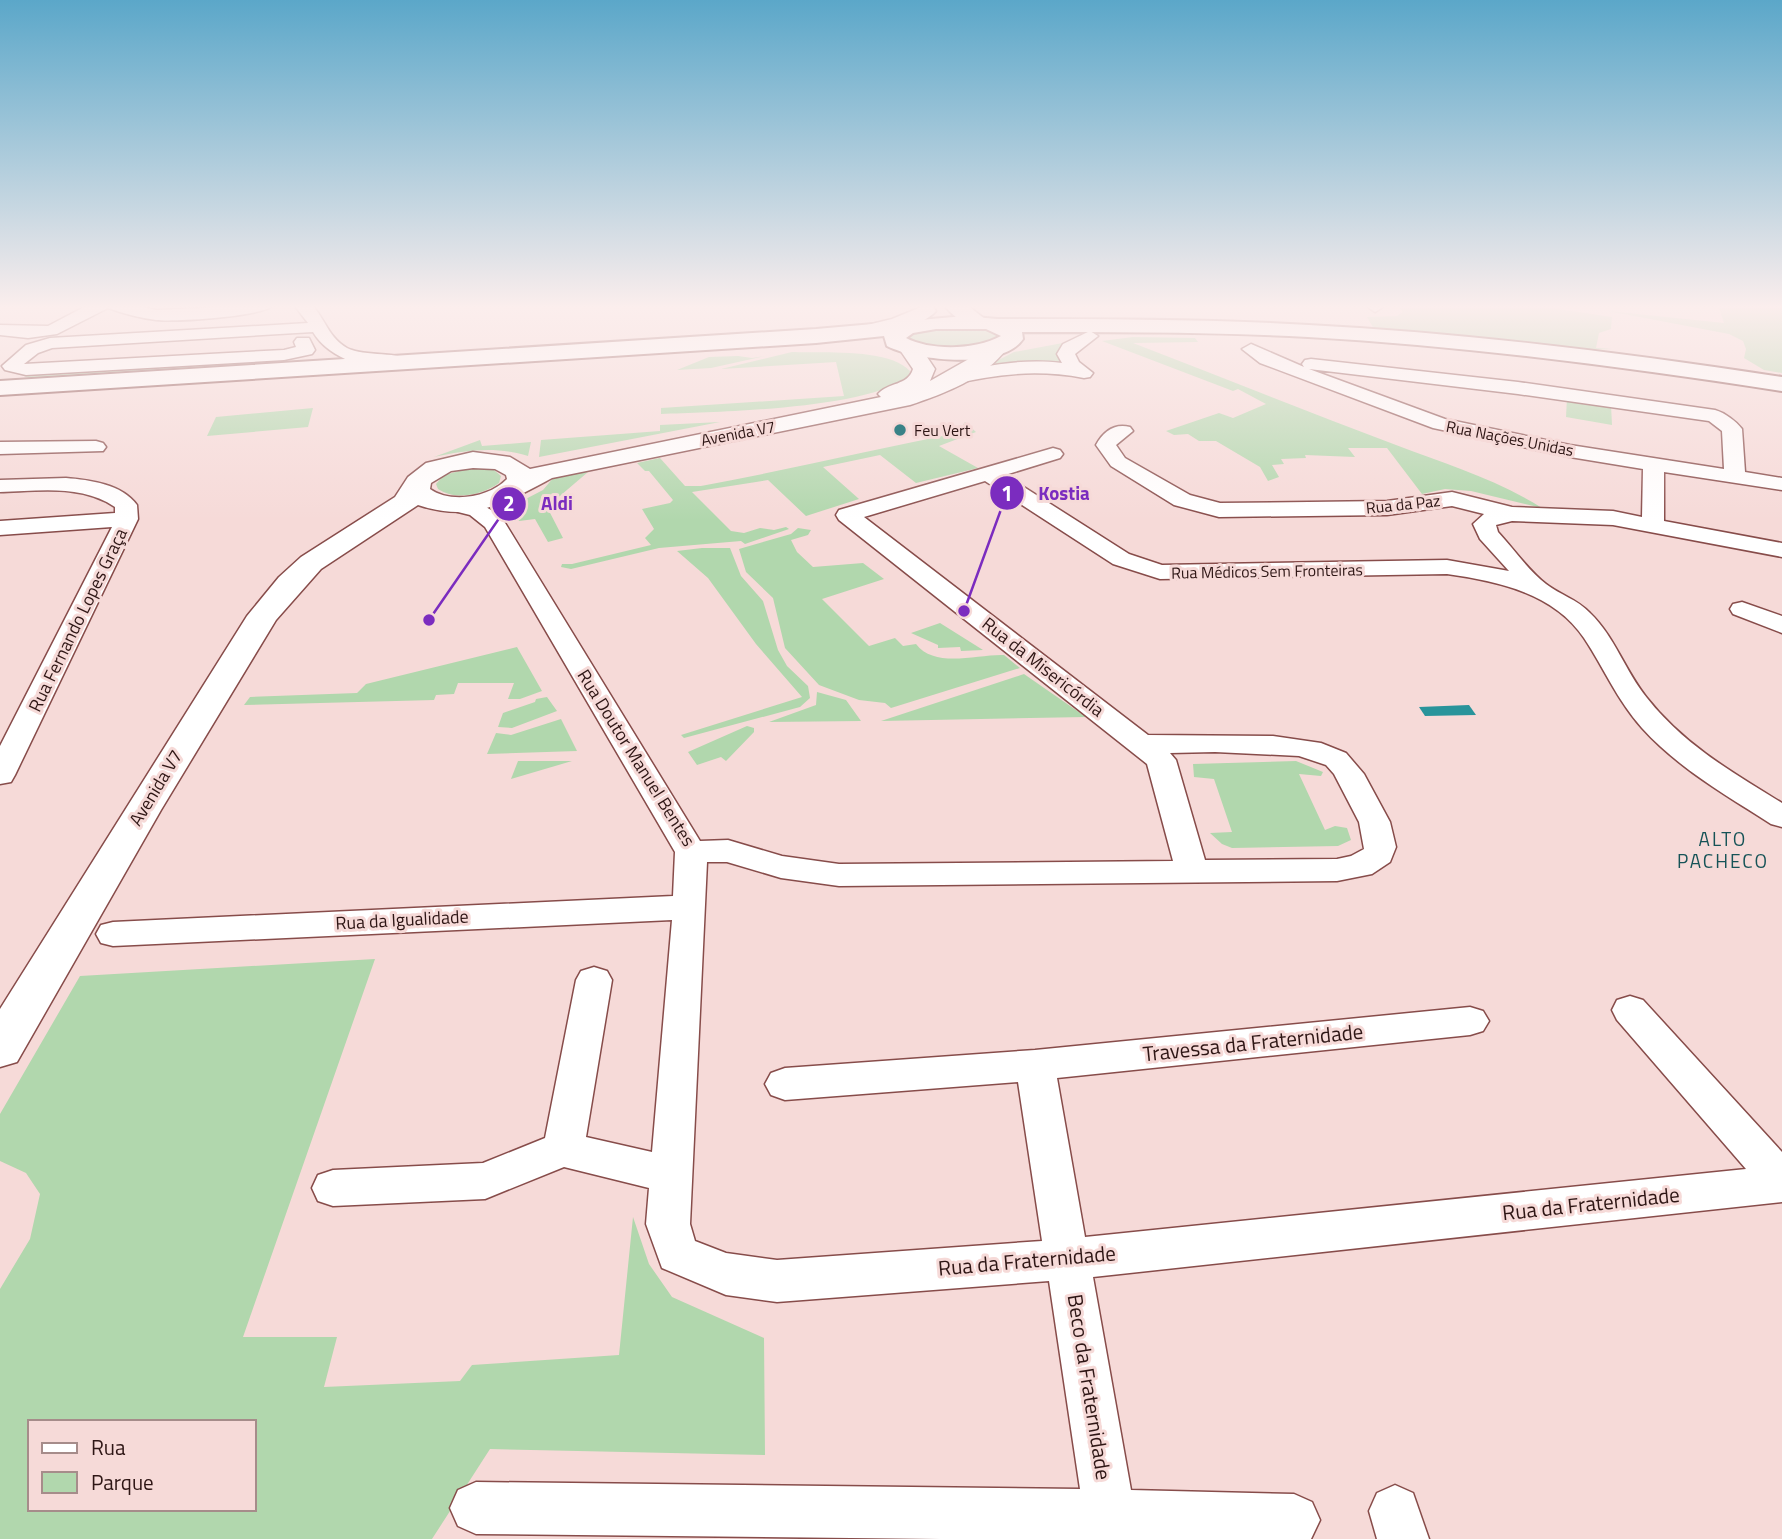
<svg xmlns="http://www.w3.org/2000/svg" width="1782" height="1539" viewBox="0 0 1782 1539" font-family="'Titillium Web',sans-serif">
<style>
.green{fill:#b1d7ad;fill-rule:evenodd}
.water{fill:#29949b}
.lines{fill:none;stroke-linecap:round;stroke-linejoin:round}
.minor-casing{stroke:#874c4a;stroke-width:3}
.tertiary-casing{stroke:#874c4a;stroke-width:3}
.secondary-casing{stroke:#874c4a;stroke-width:4}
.minor{fill:#fff;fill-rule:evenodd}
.tertiary{fill:#fff;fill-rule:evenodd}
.secondary{fill:#fff;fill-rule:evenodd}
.poi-dot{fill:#398287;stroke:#f6dad8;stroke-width:2.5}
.labels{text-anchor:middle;stroke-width:6;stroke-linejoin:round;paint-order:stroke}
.far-poi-label{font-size:16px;fill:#2e1615;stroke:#f6dad8;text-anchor:start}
.far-street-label{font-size:16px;fill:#2e1615;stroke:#f6dad8}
.street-label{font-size:18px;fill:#2e1615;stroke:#f6dad8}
.neighbourhood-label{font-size:19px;letter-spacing:2px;fill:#165357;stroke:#f6dad8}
.near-street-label{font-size:21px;fill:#2e1615;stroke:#f6dad8}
.leader{fill:none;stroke:#7b2cbf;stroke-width:2.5}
.callout-dot{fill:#7b2cbf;stroke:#f6dad8;stroke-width:2.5}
.mark-label{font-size:21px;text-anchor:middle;font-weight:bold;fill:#fff}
.callout-label{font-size:19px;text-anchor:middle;font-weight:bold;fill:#7b2cbf;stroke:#f6dad8;stroke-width:6;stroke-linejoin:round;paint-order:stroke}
</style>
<rect width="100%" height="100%" fill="#f6dad8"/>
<g class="green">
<polygon points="1396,305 1531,305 1612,317 1611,329 1599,333 1596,348 1612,349 1583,350 1374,329 1367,317 1397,316 1403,312"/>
<polygon points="1718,305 1782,305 1782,373 1764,370 1744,358 1746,349 1743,341 1729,334 1608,311 1724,323"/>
<path d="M928 328H988L1000 335 999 339C978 345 927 353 910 339L909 335Z"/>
<path d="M1133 337 1195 338 1198 342 1133 343C1221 377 1308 412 1396 445 1446 464 1496 479 1542 508L1471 491 1445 489 1422 494 1387 448H1348L1355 457 1305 455 1306 458 1281 459 1284 464 1272 465 1279 477 1268 481 1260 467 1216 441H1199L1188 434 1174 435 1166 431 1219 413 1233 418 1266 404 1238 389 1233 391 1102 341Z"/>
<polygon points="1068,342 1057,352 1061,363 1023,362 987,366 1014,352"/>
<path d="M792 352C822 353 890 348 910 371L908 378C861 409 721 412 661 414V408L844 396 836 362 721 369Z"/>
<polygon points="738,356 752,358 765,356 711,368 677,370 709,357"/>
<polygon points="279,358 243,366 50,378 32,379 16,373"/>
<polygon points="1567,398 1611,405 1612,425 1566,417"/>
<polygon points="313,408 308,427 207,436 216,417"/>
<polygon points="720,422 539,457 541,440 660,431 660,425"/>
<path d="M965 422 976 432 939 446 978 468 916 483 880 455 823 467 859 499 806 516 768 480 692 492 731 531 744 533 760 528 774 530 786 527 789 529 745 544 741 541 659 548 571 569 561 567 562 564H572L651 545 645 538 654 529 642 509 670 503 673 500 649 471H645L637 463 660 458 685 486H701C787 470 872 450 957 433Z"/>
<path d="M480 440 482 446 531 442 528 456C496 446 466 450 434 457Z"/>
<path d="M471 468 494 470 501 476 499 483C482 495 456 501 438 489L436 484 444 475Z"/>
<polygon points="588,472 547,507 563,538 548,542 535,519 519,521 511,511 518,503 543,490 554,477"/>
<path d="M798 528 811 530 808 535 791 540 797 552 813 567 863 563 884 579 822 599 869 646 895 638 903 646 916 644C935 669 977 654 1004 655L1020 668 891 708 885 703 859 700 819 685 785 648 773 598 746 572 739 549 791 534Z"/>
<polygon points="702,548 730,548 741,576 763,601 778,650 787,666 808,686 810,698 800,707 684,738 681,735 802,697 756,644 708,578 677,551"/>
<polygon points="940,623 983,650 961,651 960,647 938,648 938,645 911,633"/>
<polygon points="517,647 542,691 520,699 508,699 514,683 458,683 454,694 436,695 434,700 244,705 250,697 357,693 366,684"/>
<polygon points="1024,674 1086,717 881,721"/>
<polygon points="817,692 846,700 861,721 769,722 816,705"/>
<polygon points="547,697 557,711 512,728 498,727 503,713 535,702 536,699"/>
<polygon points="561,719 577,751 487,754 496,733 511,735"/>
<polygon points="747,726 754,728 754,732 726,761 721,757 697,765 688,752"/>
<polygon points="518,761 572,761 511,779"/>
<polygon points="1296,761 1323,772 1321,776 1299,774 1325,830 1335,826 1347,828 1351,840 1338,846 1232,848 1222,844 1210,833 1232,832 1214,779 1194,777 1193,764"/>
<path d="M375 959 243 1337H337L324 1387 460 1381 472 1365 619 1355 633 1217 649 1264 672 1297 764 1338 765 1455 490 1449 432 1539H0V1289L30 1239 40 1194 26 1173 0 1161V1114L80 976ZM30 1422H254V1509H30Z"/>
</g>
<polygon class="water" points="1469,705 1476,715 1425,716 1419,707"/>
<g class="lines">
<g class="minor-casing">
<g id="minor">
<path d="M88 305H133L156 310 274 305C262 317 175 322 156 320 141 318 122 313 108 308L57 334 28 338 0 335V325L48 326Z"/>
<path d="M294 305H312C325 319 329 338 347 348 364 357 402 351 412 362L409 366C377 374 330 361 313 332L52 348 38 353 24 364 284 350 296 347 294 342 297 338H309L315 350 312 354 284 360 26 375 5 370 2 366 26 345 50 338 308 323Z"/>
<polygon points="1365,305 1381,305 1383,307 1375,312"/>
<path d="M1090 331 1098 336 1075 354 1079 362 1093 373 1090 377 1084 378C1036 369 996 374 949 385L940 380 943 376C983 366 1021 358 1062 363L1057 354 1063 344Z"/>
<path d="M1251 344 1304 367 1302 364 1305 360 1311 359 1518 382 1715 410C1725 413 1736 421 1742 429L1745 472 1782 478V490L1664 472V521L1782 543V557L1613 525 1512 521 1496 525 1498 532C1513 548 1528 570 1546 584 1560 595 1577 599 1590 613 1615 637 1625 671 1647 698 1683 744 1733 773 1782 803V827L1771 824C1726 795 1678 768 1642 728 1617 700 1604 668 1584 638 1554 593 1497 581 1447 574L1160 579 1113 564 985 481 864 517 1148 735 1273 736 1321 743 1346 753 1364 774 1390 822 1396 847 1390 862 1372 874 1337 881 839 886 781 878 727 862H707L690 1224 695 1241 726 1253 777 1260 1042 1241 1018 1082 785 1100 771 1095 765 1084 771 1073 785 1068 1035 1050 1470 1007 1483 1011 1489 1021 1483 1031 1470 1035 1057 1078 1085 1237 1746 1169 1617 1020 1612 1010 1617 1000 1630 996 1643 1000 1782 1152V1202L1093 1277 1131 1490 1294 1494 1312 1502 1320 1520 1311 1539H940L476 1534 458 1526 450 1508 458 1490 476 1482 1080 1489 1049 1281 777 1302 726 1295 662 1268 646 1224 649 1188 564 1167 485 1199 333 1206 318 1201 312 1188 318 1175 333 1170 483 1163 545 1138 576 980 581 971 594 967 607 971 612 980 586 1137 652 1152 672 920 113 946 101 943 96 934 101 925 113 922 673 896 675 852 485 527 470 515 446 509 443 504 446 499C466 494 487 506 502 518L700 841 728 840 782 856 839 864 1173 861 1147 764 839 520 836 515 839 510 1053 448 1060 450 1063 454 1060 458 1005 475 1129 554 1162 565 1447 560 1509 571 1480 539 1473 524 1484 514 1452 506 1387 515 1219 517 1174 505 1111 466 1096 445C1103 432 1114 423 1130 427L1133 431 1116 445 1125 458 1190 495 1220 503 1387 501 1452 492 1512 507 1613 511 1642 517 1643 469 1570 457 1433 428 1260 363 1242 349ZM1309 369 1518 394 1709 421 1722 431 1724 469 1570 445 1445 419ZM1215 752 1299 756 1326 765 1334 774 1359 822 1364 849 1351 856 1337 859 1205 860 1176 760 1170 753Z"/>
<polygon points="96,441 103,443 106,447 103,451 0,454 0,442"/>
<path d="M66 478C90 480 122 484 137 505L138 519 15 775 11 782 0 784V746L112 527 0 535V521L115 513V507C81 484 39 491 0 492V480Z"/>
<polygon points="1742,602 1782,616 1782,633 1733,614 1730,609 1733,604"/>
<polygon points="1395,1485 1413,1493 1429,1539 1377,1539 1369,1511 1377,1493"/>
</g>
</g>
<g class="tertiary-casing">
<g id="tertiary">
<path d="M926 305 933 307 936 311C925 325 872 341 855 336L852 332 855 328 892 319Z"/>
<path d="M944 305H967L990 323 987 327C972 331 953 317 944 305Z"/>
<path d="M996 342 1004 343 1007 348C986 378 943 394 910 405L552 478C505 503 472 523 418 505L321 569 276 620 161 810 17 1062 0 1067V1009L247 616 279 577 301 557 395 497 408 477 426 463 473 452 510 457 530 469 881 397 878 394C888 382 908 386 913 369L900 350 903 345H919L935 369 930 381 967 360 988 343ZM473 468 495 469 506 475 507 479C490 497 451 504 430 489L431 483 451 471Z"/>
</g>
</g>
<g class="secondary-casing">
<path id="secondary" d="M965 316 997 319C1101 319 1205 319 1309 325 1467 333 1625 353 1782 377V391C1625 367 1467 346 1308 337 1213 332 1117 332 1022 332L1023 339C1002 370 916 361 887 346L884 336 816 343 0 395V381L816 329ZM936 329H986L1001 336C976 350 931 351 906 338L913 333Z"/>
</g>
<use href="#minor" class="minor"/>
<use href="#tertiary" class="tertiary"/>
<use href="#secondary" class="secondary"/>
</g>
<linearGradient id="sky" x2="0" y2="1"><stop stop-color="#5ba7c9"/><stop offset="0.59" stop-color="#fbeeed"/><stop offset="1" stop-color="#fbeeed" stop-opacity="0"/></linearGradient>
<rect width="1782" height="520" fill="url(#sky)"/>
<circle class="poi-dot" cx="900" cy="430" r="7"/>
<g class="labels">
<g class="far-poi-label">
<text x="914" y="436">Feu Vert</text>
</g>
<g class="far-street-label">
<text transform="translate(738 433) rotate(-11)" y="6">Avenida V7</text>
<text transform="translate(1510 438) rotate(11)" y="6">Rua Nações Unidas</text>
<text transform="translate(1403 504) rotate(-6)" y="6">Rua da Paz</text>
<text transform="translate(1267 571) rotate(-1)" y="6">Rua Médicos Sem Fronteiras</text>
</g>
<g class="street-label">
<text transform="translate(78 620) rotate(-64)" y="6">Rua Fernando Lopes Graça</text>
<text transform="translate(1043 667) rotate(38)" y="6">Rua da Misericórdia</text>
<text transform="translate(636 758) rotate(58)" y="6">Rua Doutor Manuel Bentes</text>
<text transform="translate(156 788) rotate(-59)" y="6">Avenida V7</text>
<text transform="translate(402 920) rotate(-3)" y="6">Rua da Igualidade</text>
</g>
<g class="neighbourhood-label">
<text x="1723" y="846">ALTO<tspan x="1723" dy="22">PACHECO</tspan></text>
</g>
<g class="near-street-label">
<text transform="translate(1253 1043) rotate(-6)" y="7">Travessa da Fraternidade</text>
<text transform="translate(1591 1204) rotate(-6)" y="7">Rua da Fraternidade</text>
<text transform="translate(1027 1261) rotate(-5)" y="7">Rua da Fraternidade</text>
<text transform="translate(1089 1387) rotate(81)" y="7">Beco da Fraternidade</text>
</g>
</g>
<path class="leader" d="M964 611L1007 493M429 620L509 504"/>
<g class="callout-dot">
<circle cx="964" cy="611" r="7"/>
<circle cx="429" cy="620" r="7"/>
<circle cx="1007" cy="493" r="18"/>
<circle cx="509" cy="504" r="18"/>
</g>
<g class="mark-label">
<text x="1007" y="501">1</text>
<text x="509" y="511">2</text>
</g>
<g class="callout-label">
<text x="1064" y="500">Kostia</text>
<text x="557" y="510">Aldi</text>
</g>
<rect x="28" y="1420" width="228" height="91" fill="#f6dad8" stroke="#a68c8a" stroke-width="2"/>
<rect x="42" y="1443" width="35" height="10" fill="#ffffff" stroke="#a68c8a" stroke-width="2"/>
<text x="91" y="1455" font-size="21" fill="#2e1615">Rua</text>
<rect x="42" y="1472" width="35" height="21" fill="#b1d7ad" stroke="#a68c8a" stroke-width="2"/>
<text x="91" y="1490" font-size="21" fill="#2e1615">Parque</text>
</svg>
